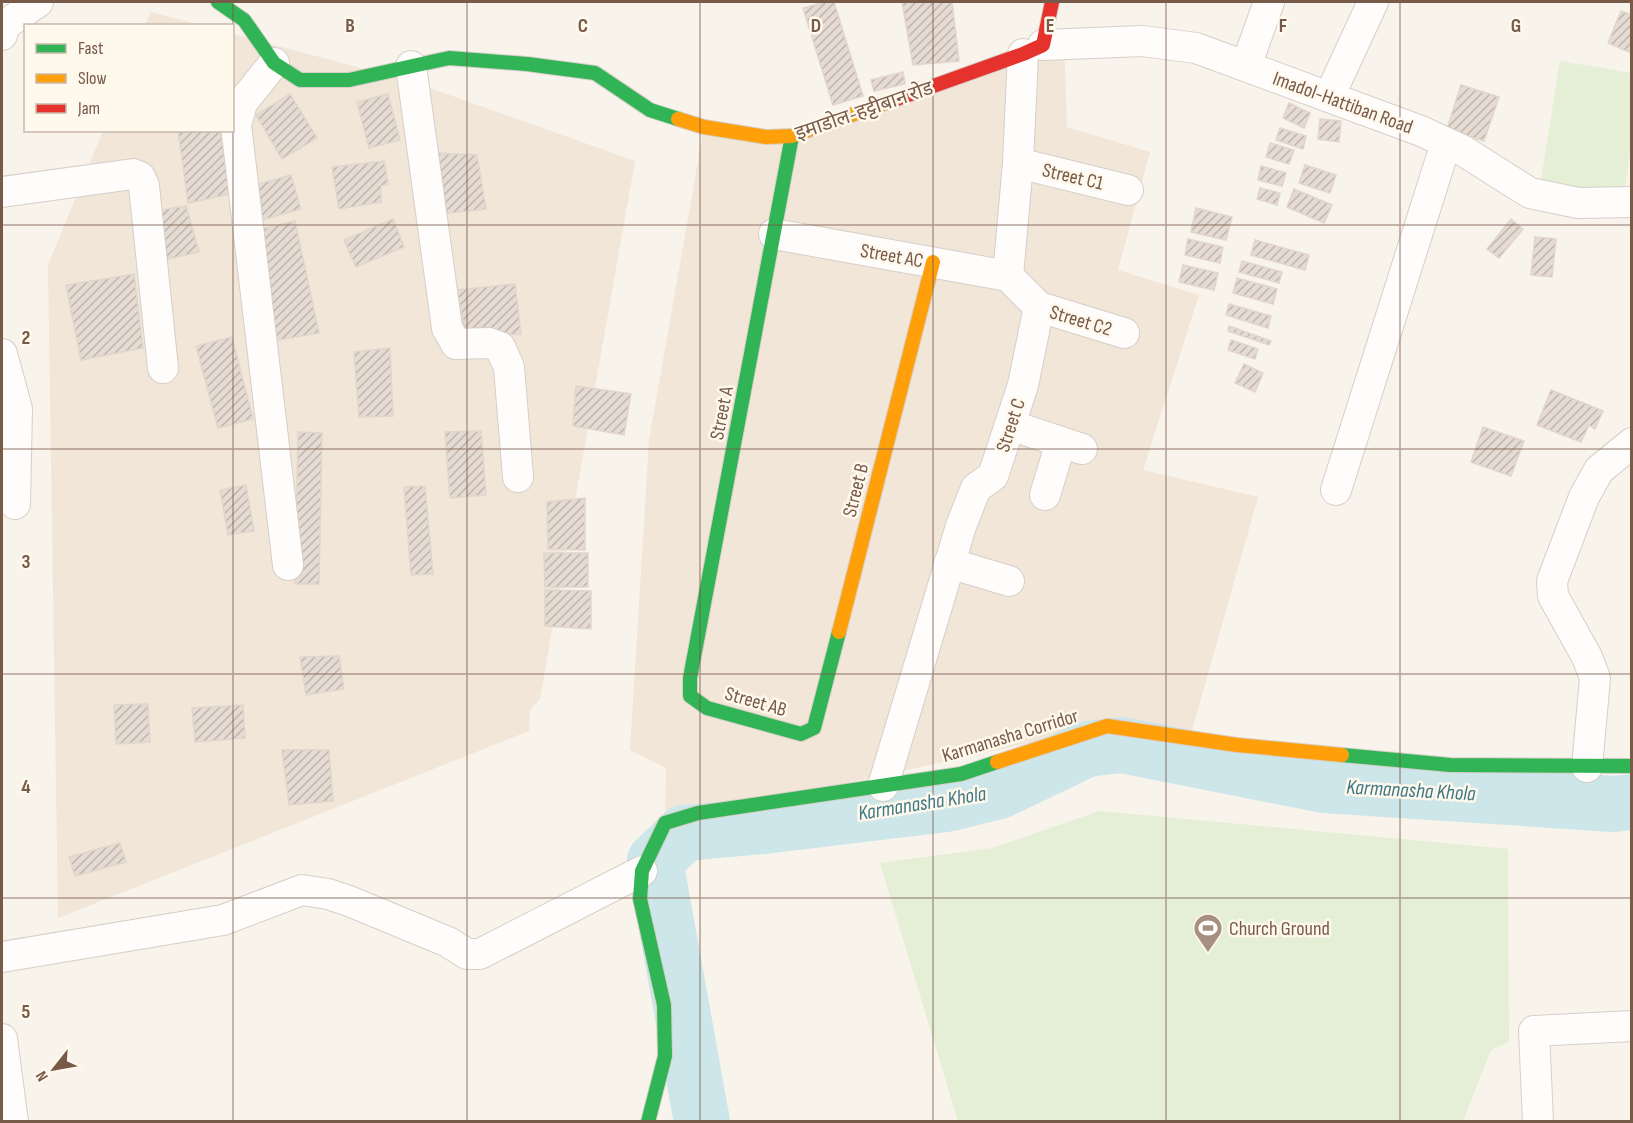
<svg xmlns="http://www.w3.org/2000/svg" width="1633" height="1123" viewBox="0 0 1633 1123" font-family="'Sofia Sans Condensed','Noto Sans Devanagari',sans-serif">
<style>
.residential{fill:#f1e6d8}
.green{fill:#e4efd5}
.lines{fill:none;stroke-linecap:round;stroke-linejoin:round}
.river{stroke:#cce6e9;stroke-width:56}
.building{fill:url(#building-hatch);stroke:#e1d6cd;stroke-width:1.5}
.street-casing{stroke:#d6cfc8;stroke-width:32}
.fast-casing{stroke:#d7cfc8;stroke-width:16}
.slow-casing{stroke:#d7cfc8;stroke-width:16}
.jam-casing{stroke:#d7cfc8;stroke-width:16}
.street{stroke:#fefdfc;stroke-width:30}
.fast{stroke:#30b455;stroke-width:14}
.slow{stroke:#ff9f0a;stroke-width:14}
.jam{stroke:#e5322d;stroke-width:14}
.grid{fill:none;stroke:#785a49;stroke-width:1.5;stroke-opacity:0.55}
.labels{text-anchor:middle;stroke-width:5;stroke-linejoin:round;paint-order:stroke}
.street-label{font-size:20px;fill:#785a49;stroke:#fff8ed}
.poi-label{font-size:20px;fill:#785a49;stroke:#fff8ed;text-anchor:start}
.water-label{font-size:21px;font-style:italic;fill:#3f7985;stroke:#fff8ed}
.grid-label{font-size:20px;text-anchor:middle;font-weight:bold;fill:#785a49;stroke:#fff8ed;stroke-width:5;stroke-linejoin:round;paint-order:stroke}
</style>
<defs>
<pattern id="building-hatch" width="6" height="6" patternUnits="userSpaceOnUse" patternTransform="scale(1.5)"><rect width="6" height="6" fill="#e5dbd2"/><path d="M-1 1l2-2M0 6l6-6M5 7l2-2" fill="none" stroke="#beb5ac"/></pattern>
</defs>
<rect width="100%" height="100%" fill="#f8f3eb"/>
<g class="residential">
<polygon points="151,12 201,25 145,25"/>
<polygon points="233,34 413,82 635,161 540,699 530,710 529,731 58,918 48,265 103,131 232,130"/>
<polygon points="1064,44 1067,127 1150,152 1118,270 1199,295 1143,470 1258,497 1190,738 1107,726 665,823 666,768 630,750 649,440 704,127 766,137"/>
</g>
<g class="green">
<polygon points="1560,61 1631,73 1631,148 1623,200 1540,186"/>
<polygon points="1100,811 1508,849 1509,1042 1491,1050 1463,1121 958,1121 880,863 992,848"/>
</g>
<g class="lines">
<polyline class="river" points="702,1122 655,861 684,833 764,826 946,804 999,791 1087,749 1122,745 1324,785 1614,804 1632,802"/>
</g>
<g class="building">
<polygon points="825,2 834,2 863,96 833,105 803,8"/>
<polygon points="902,2 952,2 959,61 913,65"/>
<polygon points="1621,11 1632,15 1632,53 1608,43"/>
<polygon points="903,72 905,84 874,91 871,80"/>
<polygon points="1461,85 1499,97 1484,141 1447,129"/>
<polygon points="290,94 317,138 282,159 256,115"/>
<polygon points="388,94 400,140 369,148 357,102"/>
<polygon points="1289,103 1310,113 1304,128 1283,118"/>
<polygon points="1320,119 1341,121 1339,142 1318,139"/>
<polygon points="1280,128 1306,136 1303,149 1276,140"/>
<polygon points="178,130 221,130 230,194 188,203"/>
<polygon points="1270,143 1294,150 1289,164 1266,157"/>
<polygon points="435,153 477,155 486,209 441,214"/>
<polygon points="384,161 388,184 381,186 381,202 339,209 332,167"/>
<polygon points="1305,165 1336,175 1330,193 1299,183"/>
<polygon points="1261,166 1286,173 1282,186 1258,180"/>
<polygon points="291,175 301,209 261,220 251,186"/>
<polygon points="1260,188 1280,193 1277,205 1257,199"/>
<polygon points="1294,189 1332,205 1324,223 1287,207"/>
<polygon points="186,206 199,252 159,261 148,212"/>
<polygon points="1196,208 1232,217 1226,240 1191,232"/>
<polygon points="393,219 404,247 356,267 344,240"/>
<polygon points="1511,219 1523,229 1499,258 1487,249"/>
<polygon points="295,221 319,333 273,341 253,231"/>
<polygon points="1535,237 1556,239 1552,277 1531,275"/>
<polygon points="1188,239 1223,247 1220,263 1185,255"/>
<polygon points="1255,240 1309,255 1305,270 1251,255"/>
<polygon points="1242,261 1282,272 1279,283 1239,272"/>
<polygon points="1183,265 1218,273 1214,290 1179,282"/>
<polygon points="134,274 143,348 81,360 66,285"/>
<polygon points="1237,278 1277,289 1273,304 1233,293"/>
<polygon points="515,284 521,334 466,335 457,290"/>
<polygon points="1229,304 1271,316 1268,328 1226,315"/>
<polygon points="1229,326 1271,341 1269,345 1228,331"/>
<polygon points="232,337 253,419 218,428 196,346"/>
<polygon points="1231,340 1258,349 1255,359 1228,350"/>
<polygon points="390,348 393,416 359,417 354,352"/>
<polygon points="1244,364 1263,373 1255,392 1235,383"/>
<polygon points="576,386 631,394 624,435 573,426"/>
<polygon points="1551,390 1603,411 1595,429 1589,425 1581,442 1537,425"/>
<polygon points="1483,427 1524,441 1511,476 1471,462"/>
<polygon points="481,431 486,495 450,498 445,432"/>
<polygon points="298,432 322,433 319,584 295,584"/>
<polygon points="246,485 254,531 228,535 220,490"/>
<polygon points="425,486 433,574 411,575 404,487"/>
<polygon points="585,498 585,550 548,549 547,502"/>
<polygon points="544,553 588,553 588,587 545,587"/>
<polygon points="545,590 591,591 591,629 545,626"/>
<polygon points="339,656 344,689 306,695 300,657"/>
<polygon points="148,704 150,742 116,744 114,705"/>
<polygon points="243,705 245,738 195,742 192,708"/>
<polygon points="282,750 329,750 333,801 289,805"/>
<polygon points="120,843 126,862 75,876 69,857"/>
</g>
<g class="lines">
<g class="street-casing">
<g id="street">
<polyline points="2,35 5,25 38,2"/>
<polyline points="1043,45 1142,41 1196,48 1421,131 1462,150 1530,193 1578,203 1632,202"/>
<polyline points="274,63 242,103 236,125 288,565"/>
<polyline points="411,66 447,328 456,344 489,343 500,347 509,367 518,477"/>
<polyline points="1246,66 1269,2"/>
<polyline points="1329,97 1373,2"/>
<polyline points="1018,163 1128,190"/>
<polyline points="2,192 133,174 140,177 144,186 163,368"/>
<polyline points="774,234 1008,276"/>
<polyline points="1039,307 1124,333"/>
<polyline points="2,354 17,409 15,504"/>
<polyline points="1010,425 1082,449"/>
<polyline points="1336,490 1446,143"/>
<polyline points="1045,495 1061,442"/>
<polyline points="949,563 1009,581"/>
<polyline points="1587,767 1595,678 1587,657 1553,596 1552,581 1584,497 1599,470 1632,443"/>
<polyline points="883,786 961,526 976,488 993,476 1023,385 1039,307 1008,276 1018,163 1023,54"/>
<polyline points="2,957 223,920 302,890 328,894 349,901 448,942 467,954 480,954 642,871"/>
<polyline points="2,1039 13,1122"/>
<polyline points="1538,1122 1534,1031 1632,1026"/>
</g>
</g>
<g class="fast-casing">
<g id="fast">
<polyline points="218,2 244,20 274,63 300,80 349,80 449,58 527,64 595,73 650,110 678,119"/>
<polyline points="792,136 690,678 690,696 707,708 801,734 814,728 839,632"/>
<polyline points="1342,755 1450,765 1632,766"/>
<polyline points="648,1122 665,1056 664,1005 640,899 642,871 665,823 698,813 961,774 997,762"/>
</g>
</g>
<g class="slow-casing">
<g id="slow">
<polyline points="678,119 704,127 766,137 792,136 897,99"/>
<polyline points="839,632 933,262"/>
<polyline points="997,762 1107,726 1237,745 1342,755"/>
</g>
</g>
<g class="jam-casing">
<polyline id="jam" points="897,99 1023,54 1043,45 1052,2"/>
</g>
<use href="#street" class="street"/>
<use href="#fast" class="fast"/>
<use href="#slow" class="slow"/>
<use href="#jam" class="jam"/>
</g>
<path class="grid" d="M233 2V1122M467 2V1122M700 2V1122M933 2V1122M1166 2V1122M1400 2V1122M2 225H1632M2 449H1632M2 674H1632M2 898H1632"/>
<defs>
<g id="stadium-pin" transform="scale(1.5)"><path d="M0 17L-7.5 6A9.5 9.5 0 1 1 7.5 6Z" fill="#a59082" stroke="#fff8ed"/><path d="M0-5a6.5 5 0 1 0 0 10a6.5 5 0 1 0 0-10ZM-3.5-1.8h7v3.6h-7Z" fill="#fff"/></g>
</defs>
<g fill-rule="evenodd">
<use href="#stadium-pin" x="1208" y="928"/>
</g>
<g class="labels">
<g class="street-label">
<text transform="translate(1343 102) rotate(20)" y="7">Imadol-Hattiban Road</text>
<text transform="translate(864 110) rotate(-19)" y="7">इमाडोल-हट्टीबान रोड</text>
<text transform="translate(1073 176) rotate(13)" y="7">Street C1</text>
<text transform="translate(892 255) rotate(10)" y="7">Street AC</text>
<text transform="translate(1081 320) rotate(17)" y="7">Street C2</text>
<text transform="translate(721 413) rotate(-79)" y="7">Street A</text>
<text transform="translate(1010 425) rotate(-72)" y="7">Street C</text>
<text transform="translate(855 490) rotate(-76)" y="7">Street B</text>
<text transform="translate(756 701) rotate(16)" y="7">Street AB</text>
<text transform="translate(1010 735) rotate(-17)" y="7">Karmanasha Corridor</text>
</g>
<g class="poi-label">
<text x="1229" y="935">Church Ground</text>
</g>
<g class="water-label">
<text transform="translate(1411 790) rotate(3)" y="7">Karmanasha Khola</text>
<text transform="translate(922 803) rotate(-9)" y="7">Karmanasha Khola</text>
</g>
</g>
<g class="grid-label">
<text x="350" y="32">B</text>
<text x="583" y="32">C</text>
<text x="816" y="32">D</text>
<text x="1050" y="32">E</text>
<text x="1283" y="32">F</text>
<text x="1516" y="32">G</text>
<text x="26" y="344">2</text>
<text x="26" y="568">3</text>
<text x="26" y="793">4</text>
<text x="26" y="1018">5</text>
</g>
<rect width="1633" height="1123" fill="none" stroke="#785a49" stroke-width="6"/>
<rect x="24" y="24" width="210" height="108" fill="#fff8ed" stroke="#c9b9ab" stroke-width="1.5"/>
<rect x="36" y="44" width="30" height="9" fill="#30b455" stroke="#c9b9ab" stroke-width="1.5"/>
<text x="78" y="54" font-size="18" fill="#785a49">Fast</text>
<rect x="36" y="74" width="30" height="9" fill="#ff9f0a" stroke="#c9b9ab" stroke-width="1.5"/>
<text x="78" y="84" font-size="18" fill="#785a49">Slow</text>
<rect x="36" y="104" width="30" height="9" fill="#e5322d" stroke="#c9b9ab" stroke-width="1.5"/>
<text x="78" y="114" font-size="18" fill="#785a49">Jam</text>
<g transform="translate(54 1069) rotate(239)" stroke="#fff8ed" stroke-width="4.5" paint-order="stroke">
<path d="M0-4.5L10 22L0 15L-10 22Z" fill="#785a49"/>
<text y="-9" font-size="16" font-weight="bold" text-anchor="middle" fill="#785a49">N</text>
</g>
</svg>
